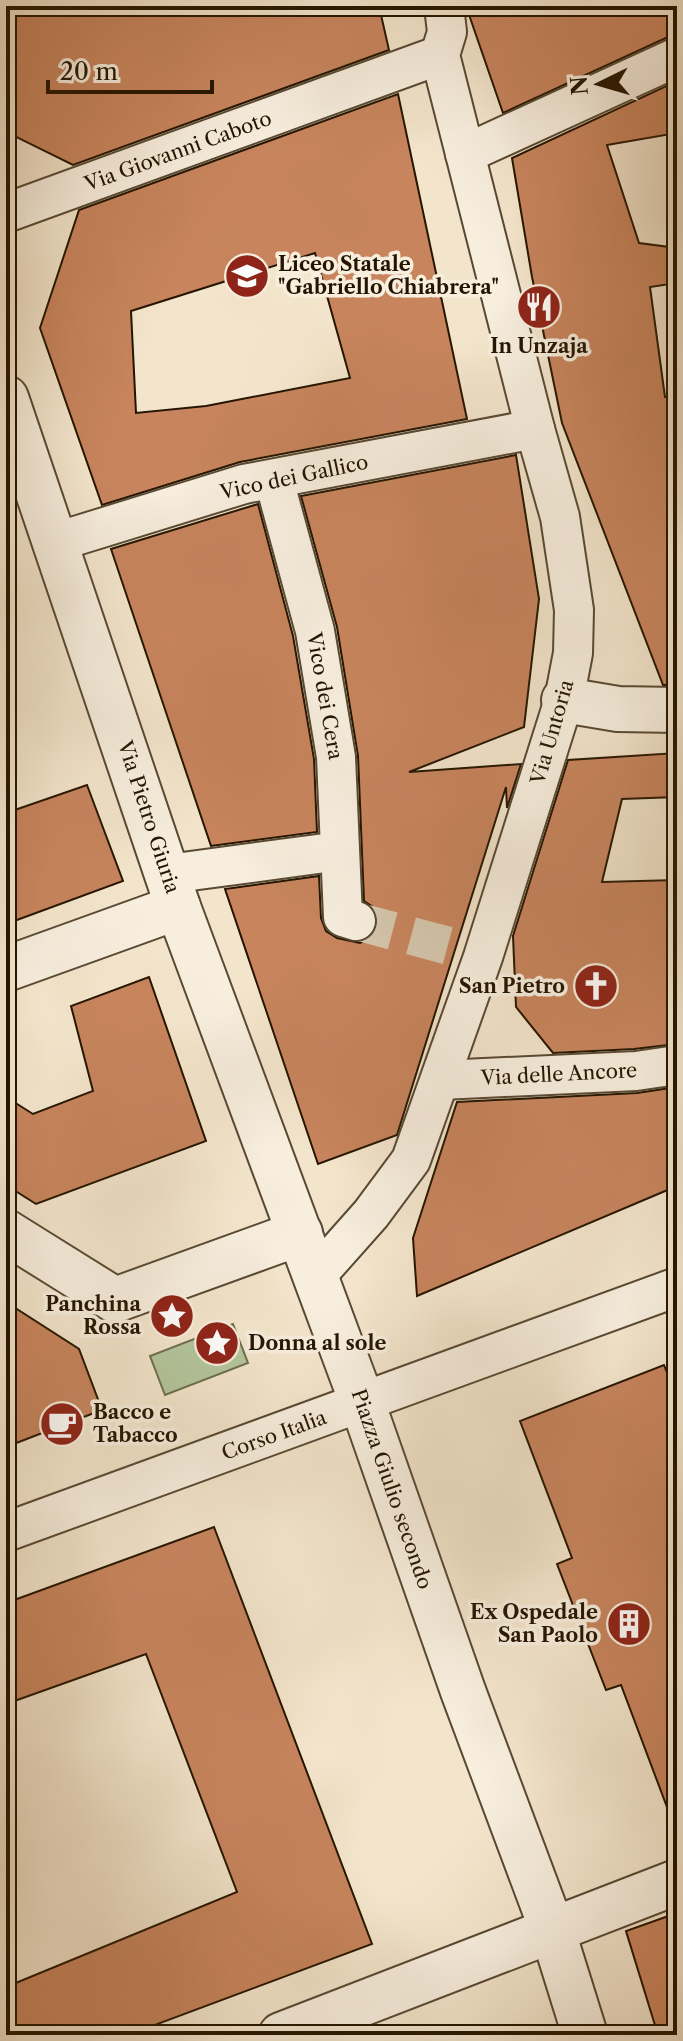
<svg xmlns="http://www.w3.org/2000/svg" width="683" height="2041" viewBox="0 0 683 2041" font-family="'Libre Caslon Text',serif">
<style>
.green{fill:#b4c69d;stroke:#6c6e4e;stroke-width:2}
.building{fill:#c7845d;stroke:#251500;stroke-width:2;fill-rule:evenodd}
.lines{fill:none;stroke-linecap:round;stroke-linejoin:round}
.pedestrian-tunnel{stroke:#d4c6ad;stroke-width:38;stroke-dasharray:38 19;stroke-linecap:butt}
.pedestrian-casing{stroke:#584933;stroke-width:42}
.minor-casing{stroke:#584933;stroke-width:48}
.tertiary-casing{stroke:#584933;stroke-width:48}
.pedestrian{stroke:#f7eede;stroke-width:38}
.minor{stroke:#f7eede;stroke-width:44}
.tertiary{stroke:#f7eede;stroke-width:44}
.labels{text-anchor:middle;stroke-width:7;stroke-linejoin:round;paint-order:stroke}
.street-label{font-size:20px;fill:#251500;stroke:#f7eede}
.poi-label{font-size:20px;font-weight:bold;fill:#251500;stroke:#f7eede;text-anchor:start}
</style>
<rect width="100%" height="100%" fill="#f3e5cc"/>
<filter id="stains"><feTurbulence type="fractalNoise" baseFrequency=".0025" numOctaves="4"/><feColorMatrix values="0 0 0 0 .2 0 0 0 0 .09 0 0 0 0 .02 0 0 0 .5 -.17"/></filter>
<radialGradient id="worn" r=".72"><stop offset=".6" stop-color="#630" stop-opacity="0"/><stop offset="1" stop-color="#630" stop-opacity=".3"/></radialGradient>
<polygon class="green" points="233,1324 248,1363 165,1395 150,1356"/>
<g class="building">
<polygon points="6,6 379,6 389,50 73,165 6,132"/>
<polygon points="466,6 677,6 677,35 668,37 503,113"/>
<polygon points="677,81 677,133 607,145 639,243 677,248 677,283 650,287 665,397 677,397 677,685 663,685 562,423 532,277 512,158"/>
<path d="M398 94 467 419 240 462 102 505 40 328 79 210ZM315 253 350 378 206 406 136 413 131 311Z"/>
<polygon points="516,455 539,599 524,727 409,772 521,764 507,808 506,787 397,1135 318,1164 225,889 319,876 321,918 326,931 337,938 360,943 370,938 377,927 377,915 373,907 364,901 358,756 337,627 301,496"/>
<polygon points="258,504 293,636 314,759 317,832 211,846 111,549"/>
<polygon points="677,753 677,797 622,799 602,882 677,880 677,1044 634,1049 553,1053 516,1007 513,936 568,760"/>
<polygon points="87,785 123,881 6,924 6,813"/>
<polygon points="149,977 206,1141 36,1204 6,1185 6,1097 33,1114 93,1091 71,1006"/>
<polygon points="677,1087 677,1186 417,1296 413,1238 457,1102 637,1093"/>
<polygon points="6,1302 79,1349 102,1410 6,1447"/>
<polygon points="664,1365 677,1398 677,1822 673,1823 621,1685 606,1690 557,1564 572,1558 520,1421"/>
<polygon points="214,1527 372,1944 128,2035 6,2035 6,1987 237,1892 146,1654 6,1704 6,1603"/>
<polygon points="677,1913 677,2035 658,2035 626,1931"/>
</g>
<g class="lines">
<polyline class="pedestrian-tunnel" points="356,921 453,947"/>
<g class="pedestrian-casing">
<g id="pedestrian">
<polyline points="465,154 677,57"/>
<polyline points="6,213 440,55"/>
<polyline points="274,480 315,631 336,757 343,917 356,921"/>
<polyline points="56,542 244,484 535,429"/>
<polyline points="168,874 340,851"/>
<polyline points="441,1080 636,1071 677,1065"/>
<polyline points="315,1277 371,1214 411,1160 483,957 564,700 573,653 574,610 560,517 535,429 440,55 447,32 444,6"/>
<polyline points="6,1532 677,1287"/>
</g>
</g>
<g class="minor-casing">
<g id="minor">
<polyline points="564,700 618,709 677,710"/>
<polyline points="6,969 178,907"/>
<polyline points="6,1232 115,1300 300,1233"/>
</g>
</g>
<g class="tertiary-casing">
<g id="tertiary">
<polyline points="6,398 178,907 362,1402 463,1691 552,1929 585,2035"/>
<polyline points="281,2035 677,1882"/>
</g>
</g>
<use href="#pedestrian" class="pedestrian"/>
<use href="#minor" class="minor"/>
<use href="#tertiary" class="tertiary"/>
</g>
<defs>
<g id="school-disc" transform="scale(2.3)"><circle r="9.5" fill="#8f2418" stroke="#f7eede"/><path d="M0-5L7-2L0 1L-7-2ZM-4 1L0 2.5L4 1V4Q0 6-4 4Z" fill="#fff"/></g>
<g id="restaurant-disc" transform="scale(2.3)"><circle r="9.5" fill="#8f2418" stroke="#f7eede"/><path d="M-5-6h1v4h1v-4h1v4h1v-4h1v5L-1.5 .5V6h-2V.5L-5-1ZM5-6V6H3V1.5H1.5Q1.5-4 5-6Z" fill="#fff"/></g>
<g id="church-disc" transform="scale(2.3)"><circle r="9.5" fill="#8f2418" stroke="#f7eede"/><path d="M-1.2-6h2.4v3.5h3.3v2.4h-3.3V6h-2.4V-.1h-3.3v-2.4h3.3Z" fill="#fff"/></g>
<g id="sight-disc" transform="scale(2.3)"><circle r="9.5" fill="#8f2418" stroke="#f7eede"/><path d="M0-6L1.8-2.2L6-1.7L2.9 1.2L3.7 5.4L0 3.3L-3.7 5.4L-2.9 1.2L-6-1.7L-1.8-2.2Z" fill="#fff"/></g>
<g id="cafe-disc" transform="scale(2.3)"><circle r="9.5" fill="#8f2418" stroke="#f7eede"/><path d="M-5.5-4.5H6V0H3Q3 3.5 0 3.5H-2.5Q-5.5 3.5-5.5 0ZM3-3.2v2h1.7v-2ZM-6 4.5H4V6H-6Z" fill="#fff"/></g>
<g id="building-disc" transform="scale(2.3)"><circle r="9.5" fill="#8f2418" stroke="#f7eede"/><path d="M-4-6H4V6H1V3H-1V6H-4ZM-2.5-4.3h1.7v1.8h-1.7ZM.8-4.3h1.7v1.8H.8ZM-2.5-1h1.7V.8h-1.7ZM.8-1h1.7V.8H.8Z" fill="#fff"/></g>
</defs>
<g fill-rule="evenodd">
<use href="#school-disc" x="247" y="276"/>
<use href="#restaurant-disc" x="539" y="307"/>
<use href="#church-disc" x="596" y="986"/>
<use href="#sight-disc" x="172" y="1316"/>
<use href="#sight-disc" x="217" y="1343"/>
<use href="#cafe-disc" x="62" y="1424"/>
<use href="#building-disc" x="629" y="1624"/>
</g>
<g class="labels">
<g class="street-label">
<text transform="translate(178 151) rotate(-20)" y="7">Via Giovanni Caboto</text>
<text transform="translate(294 477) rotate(-12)" y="7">Vico dei Gallico</text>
<text transform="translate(325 696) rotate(80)" y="7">Vico dei Cera</text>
<text transform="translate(552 732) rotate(-74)" y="7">Via Untoria</text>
<text transform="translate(149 817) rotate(72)" y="7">Via Pietro Giuria</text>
<text transform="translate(559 1074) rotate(-3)" y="7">Via delle Ancore</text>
<text transform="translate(274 1435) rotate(-20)" y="7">Corso Italia</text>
<text transform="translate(392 1489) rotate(71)" y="7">Piazza Giulio secondo</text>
</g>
<g class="poi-label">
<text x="278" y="271">Liceo Statale<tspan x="278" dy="23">"Gabriello Chiabrera"</tspan></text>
<text x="539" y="353" text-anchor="middle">In Unzaja</text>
<text x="565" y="993" text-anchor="end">San Pietro</text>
<text x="141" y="1311" text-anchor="end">Panchina<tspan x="141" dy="23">Rossa</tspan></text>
<text x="248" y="1350">Donna al sole</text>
<text x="93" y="1419">Bacco e<tspan x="93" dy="23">Tabacco</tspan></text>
<text x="598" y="1619" text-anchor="end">Ex Ospedale<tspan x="598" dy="23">San Paolo</tspan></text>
</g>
</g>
<rect width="683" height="2041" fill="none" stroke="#f3e5cc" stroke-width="32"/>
<rect x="8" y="8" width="667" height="2025" fill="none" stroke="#251500" stroke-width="4"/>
<rect x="16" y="16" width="651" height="2009" fill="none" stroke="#251500" stroke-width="2"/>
<g transform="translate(599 84) rotate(265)" stroke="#f7eede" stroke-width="6" paint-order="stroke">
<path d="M0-6L14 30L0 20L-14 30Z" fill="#251500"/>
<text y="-12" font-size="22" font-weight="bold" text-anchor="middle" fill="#251500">N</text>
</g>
<path d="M48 80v12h164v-12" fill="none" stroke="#251500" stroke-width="4"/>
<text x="60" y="80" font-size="24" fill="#251500" stroke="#f7eede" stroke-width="6" paint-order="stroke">20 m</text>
<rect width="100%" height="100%" filter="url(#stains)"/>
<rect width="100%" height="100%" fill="url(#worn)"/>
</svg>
